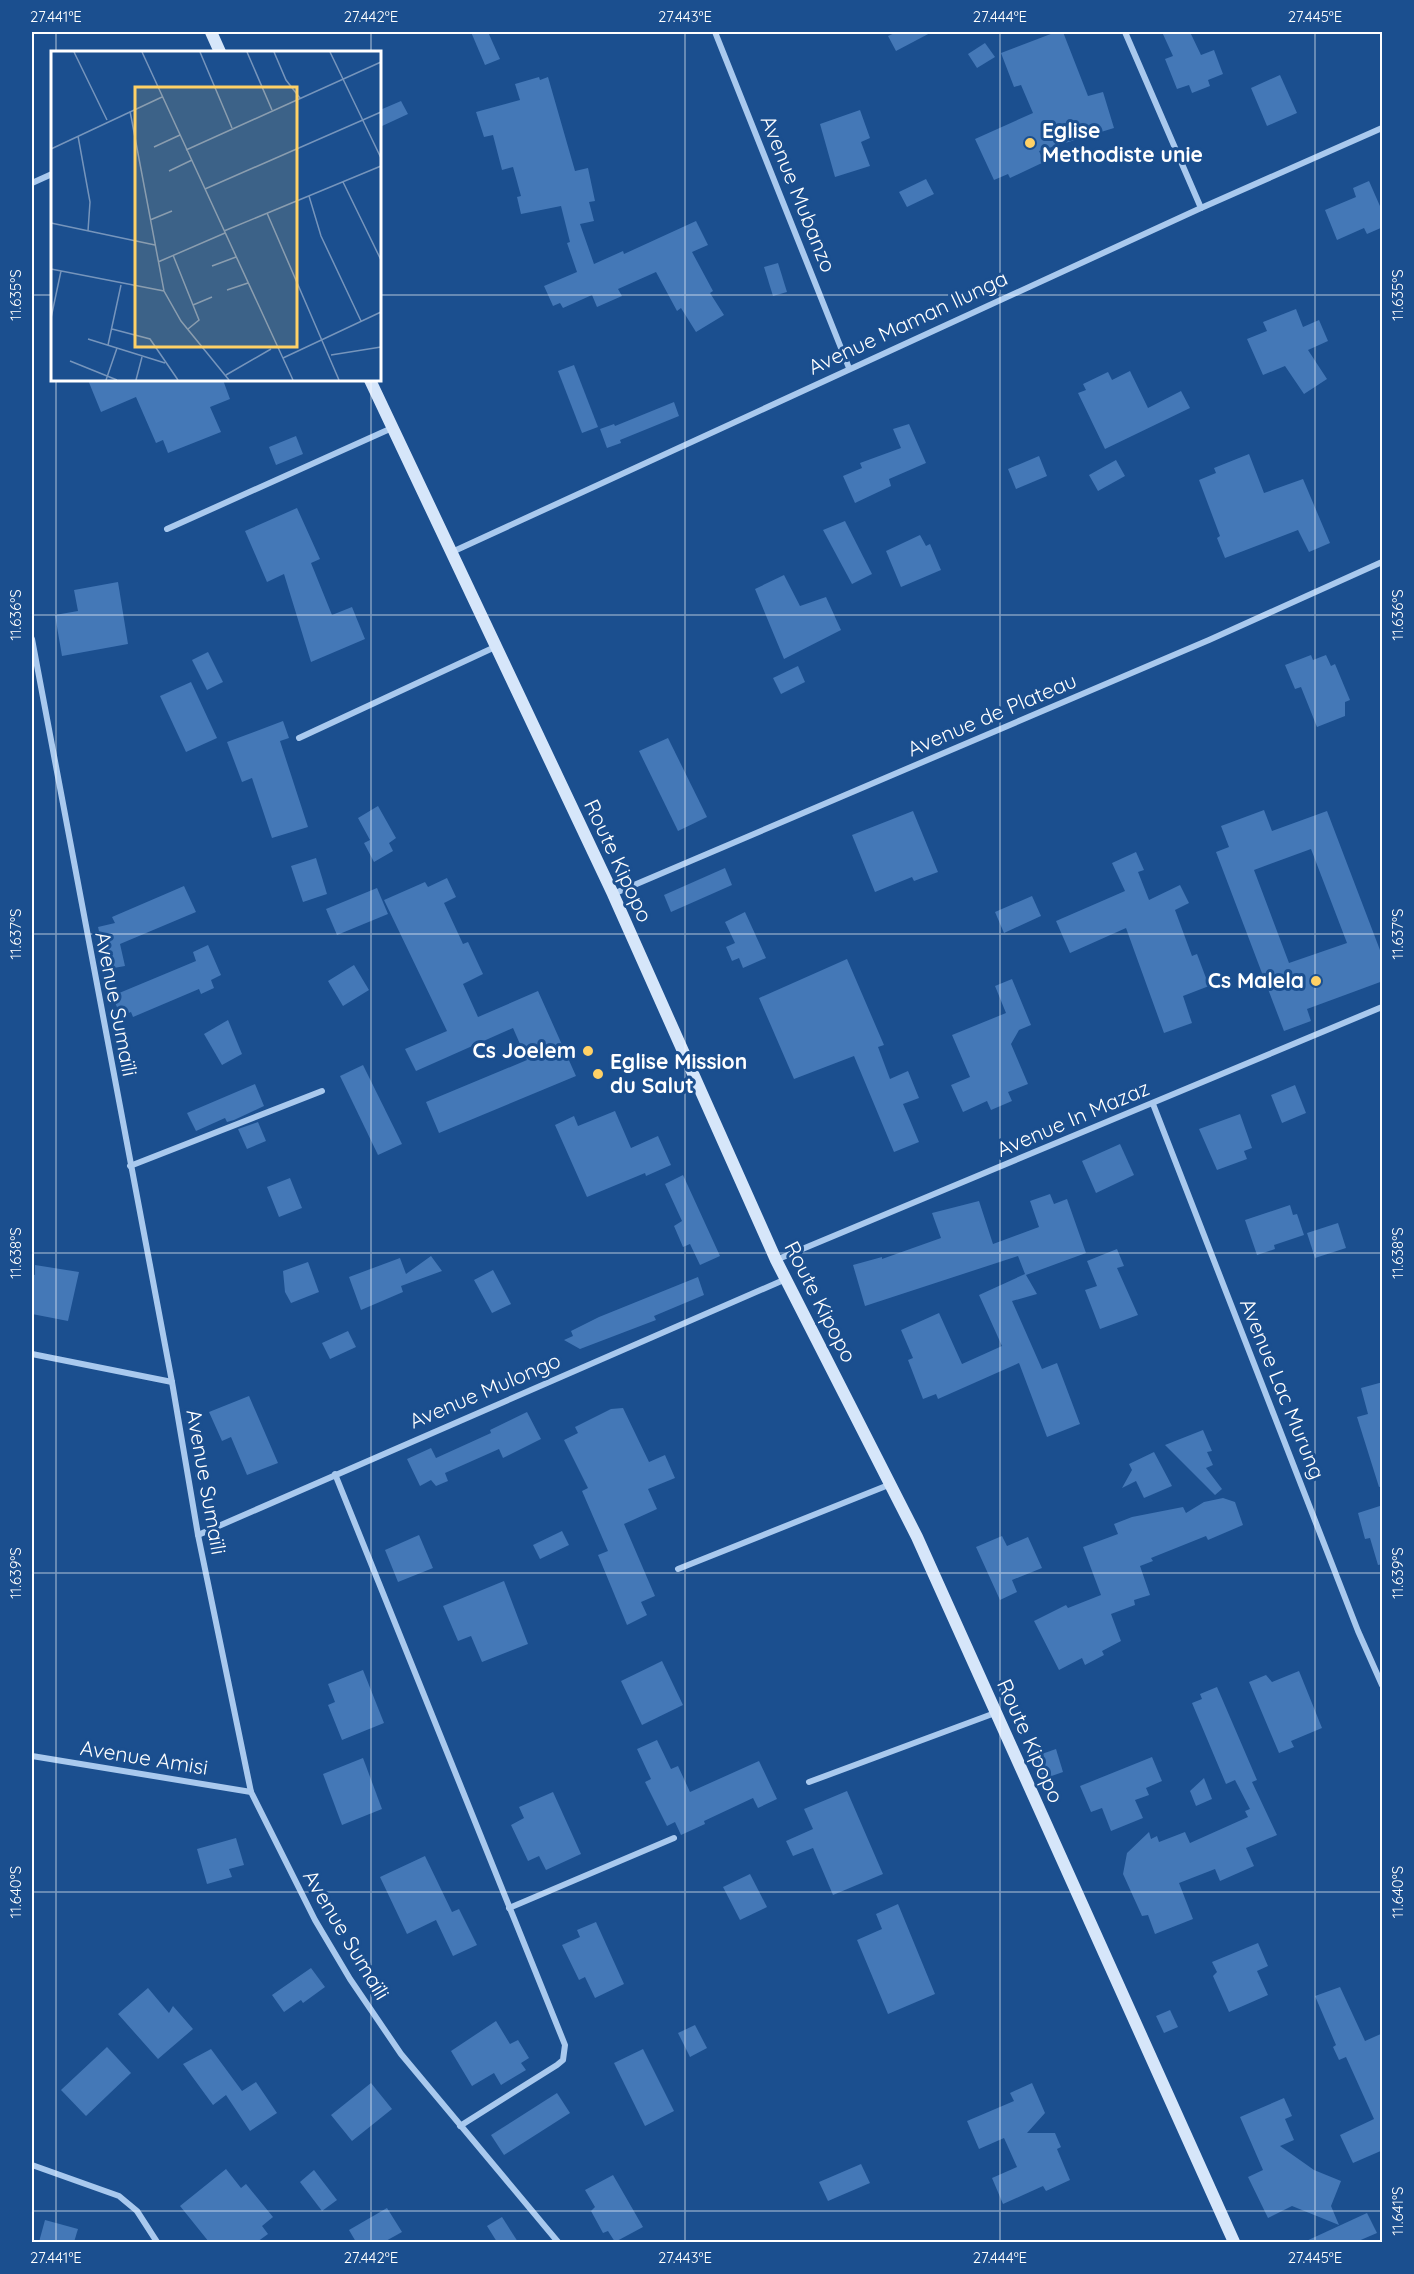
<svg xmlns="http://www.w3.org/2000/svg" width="1414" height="2274" viewBox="0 0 1414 2274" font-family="Quicksand,sans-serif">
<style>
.building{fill:#4478b7;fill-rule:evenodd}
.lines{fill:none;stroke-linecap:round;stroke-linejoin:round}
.street{stroke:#a9c9ee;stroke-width:6}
.secondary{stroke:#d6e6fa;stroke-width:12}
.ticks{fill:none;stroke:#fff;stroke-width:1.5;stroke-opacity:0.45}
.poi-dot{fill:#ffd166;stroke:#1b4f8f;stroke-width:2}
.labels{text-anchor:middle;stroke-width:6;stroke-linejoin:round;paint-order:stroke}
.poi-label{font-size:21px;font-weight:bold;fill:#fff;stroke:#1b4f8f;text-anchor:start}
.street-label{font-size:21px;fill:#fff;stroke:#1b4f8f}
.inset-road{fill:none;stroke:#7695bc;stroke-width:1.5}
.view{fill:#ffd166;fill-opacity:0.15;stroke:#ffd166;stroke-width:3}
.inset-edge{fill:none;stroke:#fff;stroke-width:3}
.neatline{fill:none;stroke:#fff;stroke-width:2}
.ticks-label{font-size:15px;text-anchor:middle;fill:#fff}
</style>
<rect width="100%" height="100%" fill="#1b4f8f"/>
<g class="building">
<polygon points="471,32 488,32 500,59 485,65"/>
<polygon points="897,32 932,32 896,51 888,36"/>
<polygon points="1056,32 1063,32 1088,96 1103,92 1114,128 1039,151 1044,162 1010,178 1008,174 994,180 975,139 1033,113 1021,85 1014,87 1001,53"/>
<polygon points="1162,32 1190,32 1201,55 1214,50 1223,74 1208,80 1210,86 1192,93 1189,85 1177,89 1165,59 1173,56"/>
<polygon points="985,43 995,57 977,68 968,54"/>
<polygon points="1280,75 1297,113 1267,126 1251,88"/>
<polygon points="539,77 540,80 548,77 575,171 588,168 595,201 589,202 594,221 580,224 594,264 623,251 624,254 696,221 708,245 692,252 713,291 710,293 724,315 696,332 681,308 677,311 656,272 618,289 622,296 597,307 592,295 563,308 560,303 553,306 544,286 577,272 567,243 570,242 561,206 521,214 517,197 521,196 513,167 502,170 493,135 484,137 476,112 520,100 515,84"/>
<polygon points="401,101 408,114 380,127 380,110"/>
<polygon points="860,110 870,138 861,142 870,166 835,177 820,124"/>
<polygon points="926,179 934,194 907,207 899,192"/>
<polygon points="1369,181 1383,213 1383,227 1367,234 1364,228 1337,240 1325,210 1356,197 1353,188"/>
<polygon points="778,263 787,292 773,296 764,267"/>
<polygon points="1296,309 1303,327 1319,320 1328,341 1308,350 1327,379 1304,394 1285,366 1263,375 1247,339 1267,331 1263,322"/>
<polygon points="574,365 598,427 582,433 558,371"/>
<polygon points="1130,371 1148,408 1181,391 1190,408 1105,449 1078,393 1086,390 1083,384 1108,372 1112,380"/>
<polygon points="88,380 223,380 230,399 210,407 221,432 168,453 163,440 156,443 136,397 101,412"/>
<polygon points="674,402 679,416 620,440 621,443 607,448 600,429 614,424 615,426"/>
<polygon points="909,424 926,463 889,479 891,486 855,503 843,476 862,468 860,463 901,448 893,429"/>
<polygon points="296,436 303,454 276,465 269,447"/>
<polygon points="1249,454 1264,493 1303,479 1330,543 1309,552 1298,530 1225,558 1217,538 1220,536 1199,480 1216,473 1214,468"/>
<polygon points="1039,456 1047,476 1016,489 1008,469"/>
<polygon points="1116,460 1125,476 1098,491 1089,475"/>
<polygon points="297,508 320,559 311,563 332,615 352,607 365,639 311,662 284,574 267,582 245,531"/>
<polygon points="845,521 872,574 852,584 823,530"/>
<polygon points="920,535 926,546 930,544 941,570 901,587 886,551"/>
<polygon points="784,575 800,606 826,597 841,630 784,659 755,589"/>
<polygon points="118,582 128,644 62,656 55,615 78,611 74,590"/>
<polygon points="208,652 223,682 207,690 192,660"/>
<polygon points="1311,655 1313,660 1326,655 1331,666 1335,664 1350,700 1345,702 1345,716 1317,727 1301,687 1295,689 1285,665"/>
<polygon points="798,666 805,682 781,694 773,678"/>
<polygon points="191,682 217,738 186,752 160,696"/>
<polygon points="283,721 289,738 280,741 308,827 272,838 252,778 242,782 227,742"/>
<polygon points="668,738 707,817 678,831 639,751"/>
<polygon points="378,806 396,838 389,843 393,851 374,862 364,843 370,840 358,818"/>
<path d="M1264 810 1272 831 1327 811 1383 958V981L1307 1009 1311 1021 1284 1031 1216 852 1229 847 1221 826ZM1311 849 1347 943 1289 963 1254 870Z"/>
<polygon points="913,811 938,872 914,881 912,877 875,892 852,835"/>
<polygon points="1136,852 1144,870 1138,872 1149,900 1180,885 1189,903 1175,910 1192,956 1197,954 1209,986 1183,996 1192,1023 1164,1033 1126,928 1070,953 1056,921 1125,891 1112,863"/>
<polygon points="316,858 327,894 303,902 291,866"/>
<polygon points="725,868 732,885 671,912 664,895"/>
<polygon points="447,878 456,897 444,903 463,944 468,942 483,974 463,984 478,1017 538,991 576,1076 439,1133 426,1102 527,1060 513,1028 416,1071 405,1049 447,1031 384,900 425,882 428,887"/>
<polygon points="184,886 196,912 120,944 125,966 108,969 98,927 115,923 112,917"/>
<polygon points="377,888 388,914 337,935 326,909"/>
<polygon points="1032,896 1041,916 1004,933 995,912"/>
<polygon points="745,912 766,958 743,968 739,958 732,961 726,947 735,943 725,922"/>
<polygon points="208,945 221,975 211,980 214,988 201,994 199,989 133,1017 131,1012 121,1016 112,996 196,961 193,952"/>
<polygon points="847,959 884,1045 878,1047 890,1079 908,1071 919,1098 903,1104 919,1142 894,1152 854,1056 794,1079 759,998"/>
<polygon points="354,965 369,990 343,1006 328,981"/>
<polygon points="1012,979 1031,1025 1019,1030 1011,1044 1028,1084 1008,1092 1012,1101 991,1110 987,1101 963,1112 951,1085 970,1077 952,1035 1006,1013 995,986"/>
<polygon points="228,1020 242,1054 222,1065 204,1034"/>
<polygon points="363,1065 402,1144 378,1155 340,1076"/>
<polygon points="255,1084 264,1106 234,1120 227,1122 225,1118 196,1131 187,1113"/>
<polygon points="1295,1085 1306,1113 1282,1123 1271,1095"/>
<polygon points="615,1111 631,1148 658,1136 671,1165 646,1176 645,1173 587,1197 555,1125 574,1116 578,1126"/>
<polygon points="1240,1114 1252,1148 1244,1151 1247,1159 1217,1170 1199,1129"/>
<polygon points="258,1122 266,1141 247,1149 238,1129"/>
<polygon points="1120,1144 1134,1175 1096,1193 1082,1161"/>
<polygon points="683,1175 720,1256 700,1265 690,1244 683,1247 674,1226 682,1221 665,1184"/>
<polygon points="290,1178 302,1208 279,1217 267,1187"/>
<polygon points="1050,1194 1054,1204 1067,1199 1086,1253 1026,1275 1037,1294 1012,1301 1042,1369 1057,1363 1080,1424 1047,1437 1019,1363 938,1399 936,1394 923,1399 908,1360 913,1358 901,1330 939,1313 962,1364 1002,1346 979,1295 1025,1274 1018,1256 865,1306 853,1265 882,1257 882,1259 941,1238 932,1213 979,1201 993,1244 1039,1227 1030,1201"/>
<polygon points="1290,1205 1293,1215 1297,1214 1304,1235 1274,1245 1275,1249 1257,1255 1245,1220"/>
<polygon points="1338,1223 1346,1248 1315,1258 1307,1233"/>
<polygon points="1117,1249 1124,1266 1117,1268 1138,1315 1100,1329 1085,1290 1097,1286 1087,1261"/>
<polygon points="431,1256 442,1271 401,1286 403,1292 361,1310 349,1277 400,1258 406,1274"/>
<polygon points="308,1262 319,1292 291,1303 285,1292 283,1271"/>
<polygon points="35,1265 79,1272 68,1321 32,1314 32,1274 35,1275"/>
<polygon points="493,1270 511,1304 492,1313 474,1280"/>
<polygon points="698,1277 704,1295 654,1316 656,1320 580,1349 564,1340 573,1336 571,1331 599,1317"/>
<polygon points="348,1331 356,1347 330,1359 322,1343"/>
<polygon points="1383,1382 1383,1486 1379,1487 1357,1417 1368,1414 1361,1388"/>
<polygon points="249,1396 278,1463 247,1475 231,1437 222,1441 209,1412"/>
<polygon points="623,1408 649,1462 665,1455 675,1478 648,1489 657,1509 624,1524 655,1596 641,1602 647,1615 627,1625 598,1555 608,1551 582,1491 588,1488 564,1440 578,1433 575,1427 611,1409"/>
<polygon points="527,1412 541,1439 503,1458 499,1449 445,1473 448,1481 436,1486 431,1480 420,1486 407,1459 431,1448 436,1458 491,1433 490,1430"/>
<polygon points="1203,1430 1212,1451 1207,1452 1213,1465 1206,1468 1222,1489 1215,1495 1165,1445"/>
<polygon points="1154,1452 1172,1486 1144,1498 1136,1481 1122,1488 1132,1470 1129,1464"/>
<polygon points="1223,1498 1235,1502 1243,1525 1208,1540 1206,1536 1151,1558 1153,1561 1140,1566 1150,1595 1134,1600 1135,1605 1111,1614 1121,1641 1102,1651 1104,1655 1085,1665 1082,1658 1059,1670 1034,1621 1066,1605 1068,1608 1101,1595 1083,1547 1118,1534 1114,1524 1132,1517 1183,1507 1186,1513 1204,1502"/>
<polygon points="1383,1505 1383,1564 1378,1565 1370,1538 1365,1539 1358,1513"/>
<polygon points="562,1531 569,1545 540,1559 533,1545"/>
<polygon points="419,1535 433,1568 398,1582 385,1550"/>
<polygon points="1002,1536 1007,1546 1028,1537 1042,1568 1012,1580 1017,1592 1000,1600 976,1547"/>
<polygon points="504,1581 528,1644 482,1662 471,1636 458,1641 443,1606"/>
<polygon points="662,1661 683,1705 642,1725 621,1681"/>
<polygon points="363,1670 384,1723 342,1740 328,1705 335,1702 328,1684"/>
<polygon points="1299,1671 1322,1728 1291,1741 1294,1747 1279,1753 1249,1682 1266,1675 1272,1682"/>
<polygon points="1217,1687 1257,1780 1252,1782 1277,1835 1246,1848 1254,1866 1220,1881 1215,1869 1179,1883 1193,1919 1155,1934 1148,1915 1142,1916 1123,1874 1127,1853 1149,1832 1151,1839 1157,1836 1159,1842 1185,1832 1190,1843 1248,1817 1245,1811 1250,1809 1235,1780 1226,1784 1192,1703 1202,1699 1200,1694"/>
<polygon points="657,1740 671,1769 678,1766 690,1792 759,1761 777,1799 758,1808 753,1798 704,1821 705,1824 681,1835 675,1822 667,1826 645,1782 651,1779 637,1749"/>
<polygon points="1056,1749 1063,1772 1043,1779 1036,1756"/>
<polygon points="1152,1757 1162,1781 1146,1788 1149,1795 1135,1800 1143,1818 1111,1831 1102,1808 1091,1812 1080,1786"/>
<polygon points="363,1758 382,1809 342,1825 323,1774"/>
<polygon points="1204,1778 1212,1799 1196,1806 1190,1791"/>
<polygon points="847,1791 883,1874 833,1895 813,1848 793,1856 786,1841 813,1829 804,1809"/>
<polygon points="553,1792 581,1854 546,1870 539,1856 528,1861 511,1825 524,1818 519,1807"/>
<polygon points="236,1838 244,1865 229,1869 232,1877 207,1884 197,1849"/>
<polygon points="425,1856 452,1912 459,1909 477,1945 453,1956 436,1920 407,1934 380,1877"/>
<polygon points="750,1874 767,1907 740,1920 723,1887"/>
<polygon points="898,1904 935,1994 888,2014 857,1940 882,1929 876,1914"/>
<polygon points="596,1922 624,1984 595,1998 585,1977 579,1980 562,1945 580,1937 577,1930"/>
<polygon points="1258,1943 1268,1966 1257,1971 1268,1995 1229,2012 1213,1976 1217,1972 1212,1962"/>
<polygon points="311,1968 325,1987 303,2003 301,2000 284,2012 272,1995"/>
<polygon points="1340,1987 1365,2041 1383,2033 1383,2150 1353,2163 1340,2135 1374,2119 1346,2057 1339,2060 1333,2047 1336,2045 1315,1996"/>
<polygon points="148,1988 169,2013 173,2006 193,2029 158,2059 118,2014"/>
<polygon points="1170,2010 1178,2027 1164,2033 1156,2016"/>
<polygon points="496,2021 510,2044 518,2040 529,2058 521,2063 526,2070 501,2085 494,2073 472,2086 451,2051"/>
<polygon points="695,2025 707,2048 690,2057 678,2033"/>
<polygon points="107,2047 131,2073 86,2116 61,2090"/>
<polygon points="211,2049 242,2091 256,2082 277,2113 250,2131 226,2095 213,2105 183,2064"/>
<polygon points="643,2049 674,2111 645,2126 614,2063"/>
<polygon points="371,2083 392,2109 352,2141 331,2115"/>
<polygon points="1032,2083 1045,2113 1027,2133 1055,2133 1061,2147 1057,2149 1070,2180 1046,2191 1043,2186 1003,2204 992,2178 1017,2167 1004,2138 979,2149 967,2121 1014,2101 1010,2093"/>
<polygon points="557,2093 570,2113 504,2155 491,2135"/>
<polygon points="1284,2098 1292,2116 1285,2119 1294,2140 1280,2146 1314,2170 1341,2181 1331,2206 1339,2225 1292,2206 1268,2218 1248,2177 1263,2170 1240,2117"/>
<polygon points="861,2164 870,2183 828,2201 819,2182"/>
<polygon points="226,2169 241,2188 246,2184 273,2217 262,2226 268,2234 257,2242 209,2242 180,2206"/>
<polygon points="314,2170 337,2200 322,2211 300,2182"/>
<polygon points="613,2175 643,2227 615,2242 608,2231 603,2233 591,2211 595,2207 585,2190"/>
<polygon points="387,2208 402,2232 384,2242 356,2242 349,2230"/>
<polygon points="1367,2213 1377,2233 1356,2242 1304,2242"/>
<polygon points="502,2217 518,2242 497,2242 487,2226"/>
<polygon points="45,2220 78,2229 74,2242 39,2242"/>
</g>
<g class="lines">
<g class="street">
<polyline points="715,32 849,368"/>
<polyline points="1125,32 1201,208"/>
<polyline points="32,183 52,174"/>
<polyline points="167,529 392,428"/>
<polyline points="452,552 1201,208 1382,128"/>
<polyline points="32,639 172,1382 198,1535 251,1792 315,1920 350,1979 401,2054 558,2242"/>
<polyline points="299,738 495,647"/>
<polyline points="613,894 1209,640 1382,562"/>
<polyline points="1153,1104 1358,1631 1382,1685"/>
<polyline points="130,1166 322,1091"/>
<polyline points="776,1260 1382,1007"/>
<polyline points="32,1354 172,1382"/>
<polyline points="335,1474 565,2045 563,2060 557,2065 460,2126"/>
<polyline points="198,1535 786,1279"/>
<polyline points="678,1569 891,1484"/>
<polyline points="32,1756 251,1792"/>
<polyline points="809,1782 995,1713"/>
<polyline points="509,1908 674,1838"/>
<polyline points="32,2165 119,2196 137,2211 157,2242"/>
</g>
<g class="secondary">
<polyline points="211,32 220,52"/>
<polyline points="370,380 613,894 776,1260 917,1537 1234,2242"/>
</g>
</g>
<path class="ticks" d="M56 32V52M371 32V52M685 32V2242M1000 32V2242M1315 32V2242M32 295H52M380 295H1382M56 380V2242M371 380V2242M32 615H1382M32 934H1382M32 1253H1382M32 1573H1382M32 1892H1382M32 2211H1382"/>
<g class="poi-dot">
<circle cx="1030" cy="143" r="6"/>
<circle cx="1316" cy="981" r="6"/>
<circle cx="588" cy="1051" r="6"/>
<circle cx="598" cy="1074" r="6"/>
</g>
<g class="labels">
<g class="poi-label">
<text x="1042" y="138">Eglise<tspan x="1042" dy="24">Methodiste unie</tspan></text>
<text x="1304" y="988" text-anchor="end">Cs Malela</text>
<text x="576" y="1058" text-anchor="end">Cs Joelem</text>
<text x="610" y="1069">Eglise Mission<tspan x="610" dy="24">du Salut</tspan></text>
</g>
<g class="street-label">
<text transform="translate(798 194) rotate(68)" y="7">Avenue Mubanzo</text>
<text transform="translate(908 323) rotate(-25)" y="7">Avenue Maman Ilunga</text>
<text transform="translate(992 715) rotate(-23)" y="7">Avenue de Plateau</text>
<text transform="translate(618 861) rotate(65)" y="7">Route Kipopo</text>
<text transform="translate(116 1004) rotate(79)" y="7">Avenue Sumaïli</text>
<text transform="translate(1073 1119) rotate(-23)" y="7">Avenue In Mazaz</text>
<text transform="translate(820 1302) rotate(63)" y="7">Route Kipopo</text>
<text transform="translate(1282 1389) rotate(68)" y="7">Avenue Lac Murung</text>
<text transform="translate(485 1391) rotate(-23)" y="7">Avenue Mulongo</text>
<text transform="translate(206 1482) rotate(80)" y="7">Avenue Sumaïli</text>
<text transform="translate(1030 1741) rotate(66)" y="7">Route Kipopo</text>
<text transform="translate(144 1758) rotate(9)" y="7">Avenue Amisi</text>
<text transform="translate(346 1935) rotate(59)" y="7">Avenue Sumaïli</text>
</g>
</g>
<g transform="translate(51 51)">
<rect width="330" height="330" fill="#1b4f8f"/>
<path class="inset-road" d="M23 1 56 69M91 1 242 329M149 1 181 77M196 1 221 59M223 1 235 29 249 47M279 1 330 107M79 60 113 240 130 270 178 329M27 85 39 151 37 180M103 96 129 84M0 98 111 46M135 99 330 11M118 120 141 109M292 131 330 209M154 138 330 61M258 145 270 185 310 270M216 162 288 329M99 169 121 160M0 172 104 194M173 180 330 115M122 204 148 269 137 278M107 211 174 182M161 215 185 206M0 218 113 240M176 239 197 232M142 254 161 246M0 267 10 220M61 278 99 288 127 329M37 288 114 312M57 294 70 234M280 304 330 296M232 307 330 261M19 310 66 329M175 324 220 298M55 329 66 297M85 329 91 306"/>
<path class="view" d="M84 36H246V296H84Z"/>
<rect width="330" height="330" class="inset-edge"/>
</g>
<rect width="1414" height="2274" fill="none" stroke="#1b4f8f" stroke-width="66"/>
<rect x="33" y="33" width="1348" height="2208" class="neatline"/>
<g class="ticks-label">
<text x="56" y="22">27.441°E</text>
<text x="371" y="22">27.442°E</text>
<text x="685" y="22">27.443°E</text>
<text x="1000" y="22">27.444°E</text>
<text x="1315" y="22">27.445°E</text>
<text transform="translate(16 295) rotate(-90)" y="5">11.635°S</text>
<text transform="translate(1398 295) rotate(-90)" y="5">11.635°S</text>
<text transform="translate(16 615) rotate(-90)" y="5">11.636°S</text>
<text transform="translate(1398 615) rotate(-90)" y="5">11.636°S</text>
<text transform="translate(16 934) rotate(-90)" y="5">11.637°S</text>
<text transform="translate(1398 934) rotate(-90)" y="5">11.637°S</text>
<text transform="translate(16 1253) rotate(-90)" y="5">11.638°S</text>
<text transform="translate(1398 1253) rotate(-90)" y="5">11.638°S</text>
<text transform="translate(16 1573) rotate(-90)" y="5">11.639°S</text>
<text transform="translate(1398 1573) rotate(-90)" y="5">11.639°S</text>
<text transform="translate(16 1892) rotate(-90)" y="5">11.640°S</text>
<text transform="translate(1398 1892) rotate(-90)" y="5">11.640°S</text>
<text transform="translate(1398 2211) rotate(-90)" y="5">11.641°S</text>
<text x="56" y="2263">27.441°E</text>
<text x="371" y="2263">27.442°E</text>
<text x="685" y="2263">27.443°E</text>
<text x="1000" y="2263">27.444°E</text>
<text x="1315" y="2263">27.445°E</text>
</g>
</svg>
